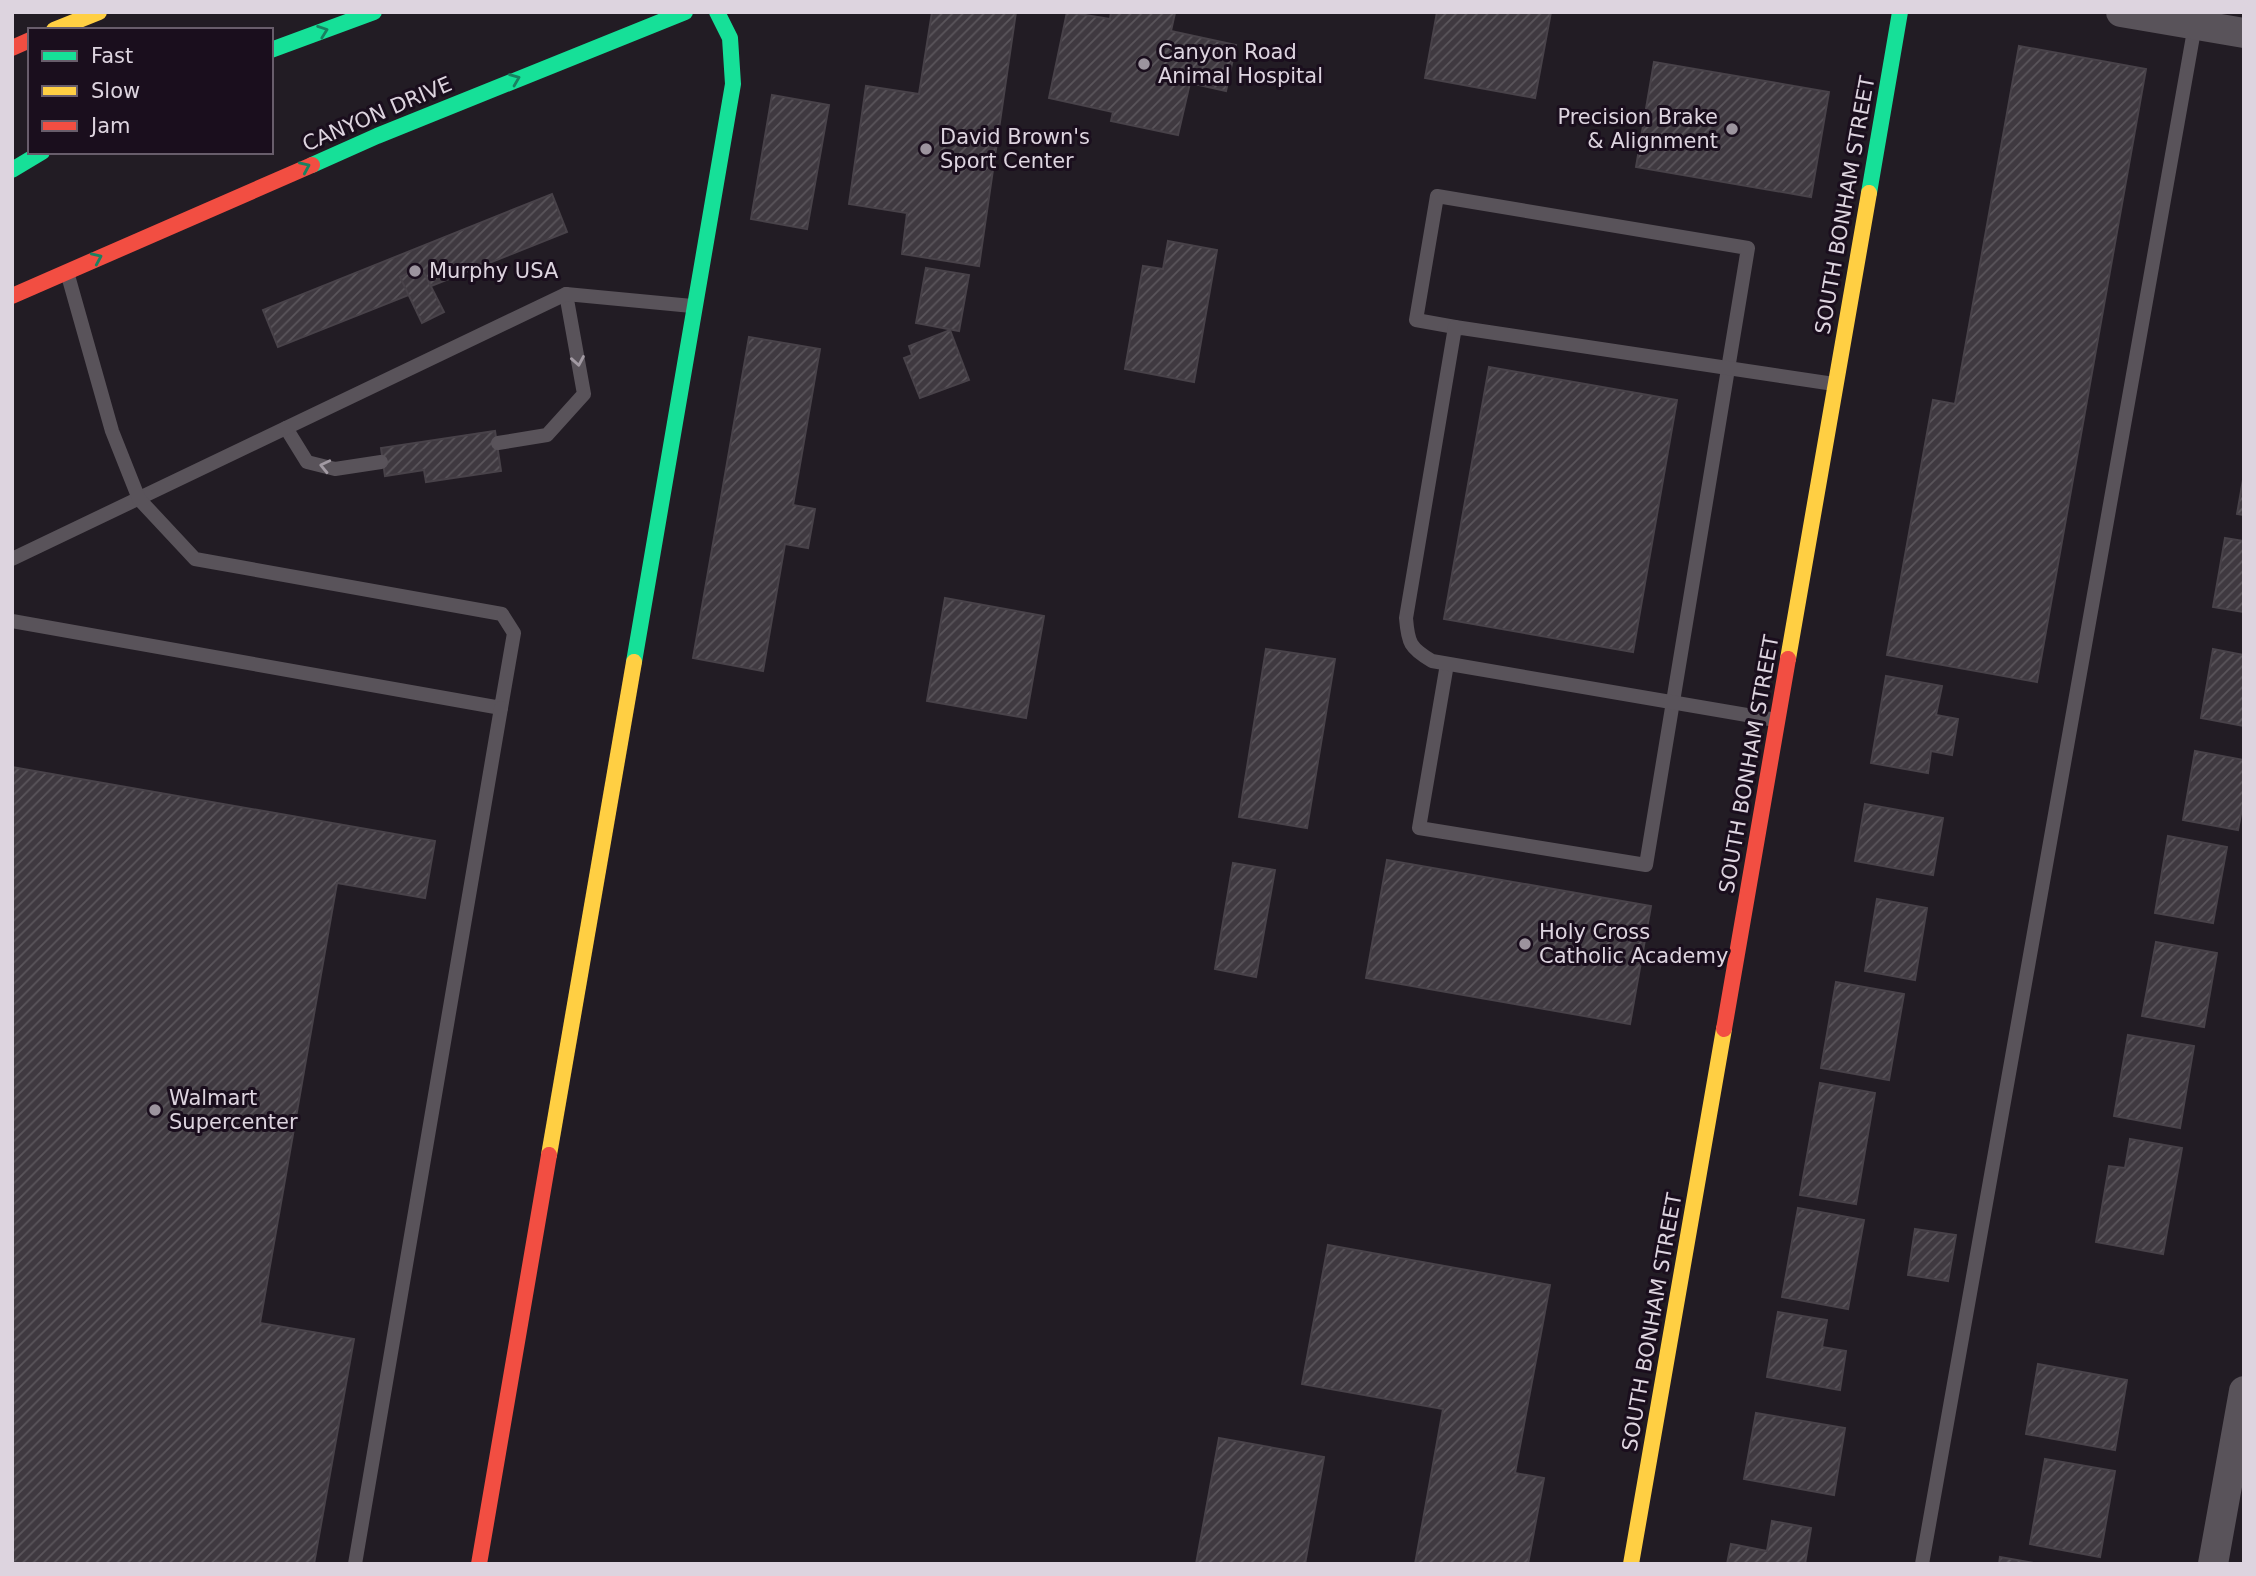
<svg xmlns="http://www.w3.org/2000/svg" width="2256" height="1576" viewBox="0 0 2256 1576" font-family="'DejaVu Sans',sans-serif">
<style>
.building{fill:url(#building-hatch);stroke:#484249;stroke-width:2}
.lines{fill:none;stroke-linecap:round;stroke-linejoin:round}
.lane{stroke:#59535a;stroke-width:14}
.street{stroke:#59535a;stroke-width:30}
.fast{stroke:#16e098;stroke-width:16}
.slow{stroke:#ffcf43;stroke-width:16}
.jam{stroke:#f24e42;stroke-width:16}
.oneway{stroke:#188261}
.oneway2{stroke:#a29aa3}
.poi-dot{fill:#9c949e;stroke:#1a0e1d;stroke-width:2.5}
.labels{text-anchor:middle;stroke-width:6;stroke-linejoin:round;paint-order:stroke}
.poi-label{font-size:21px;fill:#ddd4df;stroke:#1a0e1d;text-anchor:start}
.street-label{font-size:21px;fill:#ddd4df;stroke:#1a0e1d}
</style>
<defs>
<pattern id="building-hatch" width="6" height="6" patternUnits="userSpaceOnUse" patternTransform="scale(1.75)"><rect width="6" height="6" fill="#3f3940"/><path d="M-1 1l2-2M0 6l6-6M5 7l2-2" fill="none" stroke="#5a555b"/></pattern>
</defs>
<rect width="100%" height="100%" fill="#221c24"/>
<g class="building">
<polygon points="932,12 1016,12 979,266 902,254 907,213 849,204 866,86 919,94"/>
<polygon points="1067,12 1110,19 1111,12 1175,13 1171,31 1236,45 1226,91 1190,83 1178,135 1111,121 1113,112 1049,98"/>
<polygon points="1437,12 1551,12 1535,98 1425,78"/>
<polygon points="2019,46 2146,69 2037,682 1887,655 1933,400 1955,404"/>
<polygon points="1654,62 1829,92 1811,197 1636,167"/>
<polygon points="772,95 829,105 807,229 751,219"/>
<polygon points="552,194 567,232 278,347 263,310"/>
<polygon points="1168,241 1217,250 1194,382 1125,369 1143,266 1163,269"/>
<polygon points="421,267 444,312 422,323 400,277"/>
<polygon points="926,268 969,275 959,331 916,323"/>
<polygon points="950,330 969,380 920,398 904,358 912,355 909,346"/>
<polygon points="749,337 820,349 793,505 815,509 808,548 785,544 763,671 693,658"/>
<polygon points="1489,367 1677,400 1633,652 1444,619"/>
<polygon points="495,431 501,471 426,482 424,470 385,476 381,448"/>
<polygon points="2244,474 2244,515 2237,514"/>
<polygon points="2225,538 2244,541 2244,612 2213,607"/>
<polygon points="945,598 1044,616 1026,718 927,701"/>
<polygon points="1266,649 1335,659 1307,828 1239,817"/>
<polygon points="2213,649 2244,655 2244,726 2201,718"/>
<polygon points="1886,676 1942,686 1936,715 1958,719 1952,755 1931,751 1928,773 1871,763"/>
<polygon points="2195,751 2244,760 2244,798 2238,830 2183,820"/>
<polygon points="12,767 435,841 425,898 337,883 260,1323 354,1339 314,1564 235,1564 216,1561 215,1564 12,1564"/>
<polygon points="1865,804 1943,818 1933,875 1855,861"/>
<polygon points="2168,836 2227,847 2213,923 2155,913"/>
<polygon points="1387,860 1651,906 1630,1024 1366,978"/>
<polygon points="1233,863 1275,870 1256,977 1215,969"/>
<polygon points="1877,899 1927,908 1915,980 1865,971"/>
<polygon points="2156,942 2217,953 2204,1027 2142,1016"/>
<polygon points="1836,982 1904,994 1889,1080 1821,1068"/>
<polygon points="2128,1035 2194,1046 2180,1128 2114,1116"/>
<polygon points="1820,1083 1875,1093 1856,1204 1800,1195"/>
<polygon points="2130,1139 2182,1148 2163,1254 2096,1242 2109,1166 2125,1168"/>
<polygon points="1798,1208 1864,1220 1848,1309 1782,1297"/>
<polygon points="1915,1229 1956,1235 1948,1281 1908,1275"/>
<polygon points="1328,1245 1550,1285 1515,1473 1544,1478 1528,1564 1415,1564 1443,1409 1302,1384"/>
<polygon points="1778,1312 1827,1320 1822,1347 1846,1351 1840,1390 1767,1377"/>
<polygon points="2038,1364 2127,1380 2115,1450 2026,1434"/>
<polygon points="1756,1413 1845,1428 1834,1495 1744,1479"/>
<polygon points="1219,1438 1324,1457 1305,1564 1196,1564"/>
<polygon points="2045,1459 2115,1471 2100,1557 2030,1544"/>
<polygon points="1772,1521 1811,1528 1805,1564 1727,1564 1731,1544 1767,1551"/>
<polygon points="2000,1557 2039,1564 1999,1564"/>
</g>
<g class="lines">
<g class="lane">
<polyline points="286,428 307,462 335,469 381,462"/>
<polyline points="498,443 547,435 584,394 566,294"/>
<polyline points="12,559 566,294 692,306"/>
<polyline points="12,621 501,708 514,633 502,614 195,559 139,499 112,431 67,272"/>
<polyline points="1447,664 1419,828 1646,865 1748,248 1437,196 1416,320 1455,327"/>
<path d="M1776 720 1432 661C1410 648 1408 643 1406 618L1455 327 1834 384"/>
<polyline points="355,1564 501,708"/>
<polyline points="1922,1564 2195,25"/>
</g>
<g class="street">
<polyline points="2121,12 2244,33"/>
<polyline points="2213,1564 2244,1391"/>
</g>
<g class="fast">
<polyline points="271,50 374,12"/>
<polyline points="312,165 377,136 685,12"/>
<polyline points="12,170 42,152"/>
<polyline points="1869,193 1900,12"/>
<polyline points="634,662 733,84 730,38 717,12"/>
</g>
<g class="slow">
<polyline points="54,30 99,12"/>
<polyline points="1788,659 1869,193"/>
<polyline points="549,1155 634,662"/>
<polyline points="1631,1564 1724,1029"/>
</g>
<g class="jam">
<polyline points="12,48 30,40"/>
<polyline points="12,296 312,165"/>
<polyline points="1724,1029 1788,659"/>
<polyline points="479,1564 549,1155"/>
</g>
</g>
<defs><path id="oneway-chevron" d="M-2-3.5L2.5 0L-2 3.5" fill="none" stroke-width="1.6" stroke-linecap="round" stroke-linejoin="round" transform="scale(1.75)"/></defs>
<g class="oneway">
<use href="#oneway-chevron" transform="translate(323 31) rotate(-20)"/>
<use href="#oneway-chevron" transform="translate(515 79) rotate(-22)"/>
<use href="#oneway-chevron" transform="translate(305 167) rotate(-24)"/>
<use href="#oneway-chevron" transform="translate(97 258) rotate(-24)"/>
</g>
<g class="oneway2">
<use href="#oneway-chevron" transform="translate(578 361) rotate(80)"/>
<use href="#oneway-chevron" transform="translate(325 466) rotate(-167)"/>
</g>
<g class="poi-dot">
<circle cx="1144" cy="64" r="7"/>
<circle cx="1732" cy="129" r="7"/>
<circle cx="926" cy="149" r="7"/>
<circle cx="415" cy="271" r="7"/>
<circle cx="1525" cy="944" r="7"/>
<circle cx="155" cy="1110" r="7"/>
</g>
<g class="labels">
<g class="poi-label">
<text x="1158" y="59">Canyon Road<tspan x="1158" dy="24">Animal Hospital</tspan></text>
<text x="1718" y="124" text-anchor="end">Precision Brake<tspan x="1718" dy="24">&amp; Alignment</tspan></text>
<text x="940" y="144">David Brown's<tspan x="940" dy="24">Sport Center</tspan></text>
<text x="429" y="278">Murphy USA</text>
<text x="1539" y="939">Holy Cross<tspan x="1539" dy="24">Catholic Academy</tspan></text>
<text x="169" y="1105">Walmart<tspan x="169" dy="24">Supercenter</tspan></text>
</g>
<g class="street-label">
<text transform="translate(377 114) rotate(-23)" y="7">CANYON DRIVE</text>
<text transform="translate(1845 205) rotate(-80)" y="7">SOUTH BONHAM STREET</text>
<text transform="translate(1749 764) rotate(-80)" y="7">SOUTH BONHAM STREET</text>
<text transform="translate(1652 1322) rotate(-80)" y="7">SOUTH BONHAM STREET</text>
</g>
</g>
<rect width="2256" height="1576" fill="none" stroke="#ddd4df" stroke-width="28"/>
<rect x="28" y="28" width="245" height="126" fill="#1a0e1d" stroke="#685d6b" stroke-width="2"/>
<rect x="42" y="51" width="35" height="10" fill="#16e098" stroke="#685d6b" stroke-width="2"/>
<text x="91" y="63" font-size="21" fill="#ddd4df">Fast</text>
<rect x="42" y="86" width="35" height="10" fill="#ffcf43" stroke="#685d6b" stroke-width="2"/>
<text x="91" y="98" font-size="21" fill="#ddd4df">Slow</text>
<rect x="42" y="121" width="35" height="10" fill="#f24e42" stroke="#685d6b" stroke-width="2"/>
<text x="91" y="133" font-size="21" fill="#ddd4df">Jam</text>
</svg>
